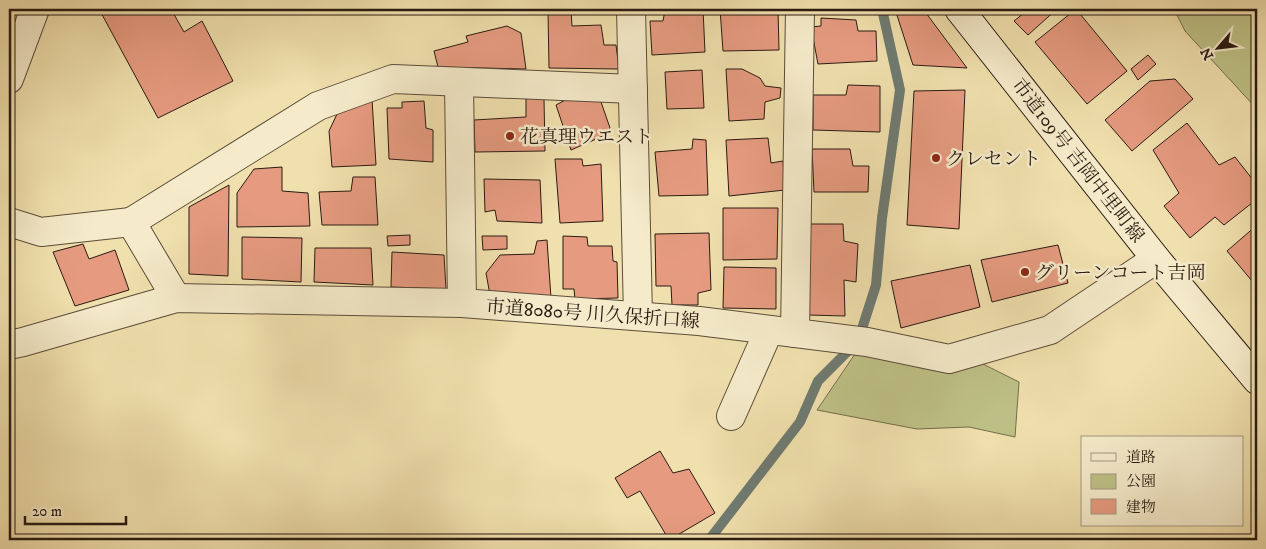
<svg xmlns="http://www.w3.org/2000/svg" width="1266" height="549" viewBox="0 0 1266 549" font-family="'IM FELL DW Pica','Noto Serif JP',serif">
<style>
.green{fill:#bec187;stroke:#746e4c}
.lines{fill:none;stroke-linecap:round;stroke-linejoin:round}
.stream{stroke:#6f7b72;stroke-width:10}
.building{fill:#e69b80;stroke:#2a1b12}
.street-casing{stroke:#5c4c39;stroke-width:30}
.secondary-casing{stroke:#2a1b12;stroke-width:30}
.street{stroke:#f5ebca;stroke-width:28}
.secondary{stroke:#f5ebca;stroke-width:28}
.poi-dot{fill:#8f2418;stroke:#f5ebca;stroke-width:2}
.labels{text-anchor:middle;stroke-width:5;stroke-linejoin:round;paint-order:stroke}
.poi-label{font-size:19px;fill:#2a1b12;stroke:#f5ebca;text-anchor:start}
.street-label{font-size:19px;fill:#2a1b12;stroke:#f5ebca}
</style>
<rect width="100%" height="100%" fill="#f0e0ad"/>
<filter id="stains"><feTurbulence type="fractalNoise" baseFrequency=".004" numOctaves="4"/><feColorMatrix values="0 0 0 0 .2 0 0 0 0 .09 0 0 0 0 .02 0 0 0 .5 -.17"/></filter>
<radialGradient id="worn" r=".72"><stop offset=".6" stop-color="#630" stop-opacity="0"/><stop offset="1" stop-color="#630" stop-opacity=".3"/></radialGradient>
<g class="green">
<polygon points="1174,9 1257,9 1257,109 1185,31"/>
<polygon points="857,351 975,360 1019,382 1015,437 969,427 917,429 817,410"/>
</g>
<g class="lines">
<g class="stream">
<polyline points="860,335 876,285 882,218 900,90 882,9"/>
<polyline points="709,540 800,422 818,381 847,352"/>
</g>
</g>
<g class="building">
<polygon points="99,9 171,9 184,32 202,21 233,81 158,118"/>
<polygon points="703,9 705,52 652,55 650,21 663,21 665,10"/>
<polygon points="720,9 778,9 779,50 723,51"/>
<polygon points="895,9 923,9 967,68 913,65"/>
<polygon points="1029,9 1057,9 1028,35 1014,21"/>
<polygon points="1076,9 1127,71 1087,104 1035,42"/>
<polygon points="571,10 572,26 601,25 604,45 616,45 619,69 549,68 548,11"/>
<polygon points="821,18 856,20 858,31 876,31 877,61 818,64 811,27 821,26"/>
<polygon points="507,26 521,33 526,69 438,67 434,51 468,42 466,36"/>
<polygon points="1148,55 1156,64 1138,80 1131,69"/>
<polygon points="726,69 742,69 760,78 765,86 781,88 780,98 765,102 764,119 729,121"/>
<polygon points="702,70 704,108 667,109 665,72"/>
<polygon points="1175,79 1193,99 1132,151 1105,120 1150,81"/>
<polygon points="848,85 880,86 880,132 813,130 813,95 846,95"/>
<polygon points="965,90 959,229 907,225 914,91"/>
<polygon points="526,98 544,99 545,151 475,152 474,120 526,117"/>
<polygon points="569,98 600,99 610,128 603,136 571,150 556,105"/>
<polygon points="372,99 376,165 332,167 329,131 338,112"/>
<polygon points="424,101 426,128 433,130 433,162 389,159 387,108 402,108 402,102"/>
<polygon points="1187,123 1219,165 1235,157 1257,185 1257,199 1224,225 1215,217 1190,238 1164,206 1179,193 1153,150"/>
<polygon points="768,138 771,163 783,161 785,190 729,196 726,140"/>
<polygon points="693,139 706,140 708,195 659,196 655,152 692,149"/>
<polygon points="812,149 850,149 853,166 869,166 868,192 814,192"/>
<polygon points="555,159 582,159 583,166 601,164 603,221 560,223"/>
<polygon points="282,167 282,191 308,193 310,226 237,227 237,193 254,169"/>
<polygon points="353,177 375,177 378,225 322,225 319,192 351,191"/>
<polygon points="484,179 540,180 542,223 497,221 495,210 485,212"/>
<polygon points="229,185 228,276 189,274 189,207"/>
<polygon points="723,208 778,208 777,259 723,260"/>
<polygon points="810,224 843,224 844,241 858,244 856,282 844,280 845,316 808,315"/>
<polygon points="1257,225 1257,287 1227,251"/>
<polygon points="709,233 711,290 698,293 698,305 672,305 671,286 656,286 655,234"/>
<polygon points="410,235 410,245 388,246 387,236"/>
<polygon points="482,236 507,236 507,249 483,250"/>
<polygon points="563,236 587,237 588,246 612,246 613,261 617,262 618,298 575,299 574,289 563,289"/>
<polygon points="242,237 302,238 301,282 242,279"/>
<polygon points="547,240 551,298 490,295 486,273 500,255 534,254 537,241"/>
<polygon points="83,244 89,259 115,250 129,290 75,306 53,252"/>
<polygon points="1058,245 1068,283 992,302 981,260"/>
<polygon points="315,248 371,248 373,285 314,282"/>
<polygon points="392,252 444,255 446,289 391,287"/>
<polygon points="970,265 980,307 901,328 891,281"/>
<polygon points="724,267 776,268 776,309 723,308"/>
<polygon points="660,451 673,473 689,469 715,513 669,540 640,491 627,498 615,478"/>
</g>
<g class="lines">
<g class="street-casing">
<g id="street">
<polyline points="631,9 638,316"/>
<polyline points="9,79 35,9"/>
<polyline points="459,82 462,303"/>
<polyline points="9,222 41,232 131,222"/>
<polyline points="176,298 131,222 318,106 393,79 633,89"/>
<polyline points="795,333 800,9"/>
<polyline points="9,345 23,342 176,298 462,303 699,321 867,342 949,359 1050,330 1156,259"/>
<polyline points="731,416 769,330"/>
</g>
</g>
<g class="secondary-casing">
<polyline id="secondary" points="959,9 1156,259 1257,380"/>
</g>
<use href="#street" class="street"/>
<use href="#secondary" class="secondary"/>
</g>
<g class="poi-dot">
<circle cx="510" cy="136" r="5"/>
<circle cx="936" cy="158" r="5"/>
<circle cx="1025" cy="272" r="5"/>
</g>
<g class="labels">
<g class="poi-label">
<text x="520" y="143">花真理ウエスト</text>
<text x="946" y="165">クレセント</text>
<text x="1035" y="279">グリーンコート吉岡</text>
</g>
<g class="street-label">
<text transform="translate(1079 160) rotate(52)" y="7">市道109号 吉岡中里町線</text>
<text transform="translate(593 313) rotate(4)" y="7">市道8080号 川久保折口線</text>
</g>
</g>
<rect width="1266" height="549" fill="none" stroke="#f0e0ad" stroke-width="30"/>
<rect x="10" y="10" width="1246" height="529" fill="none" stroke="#2a1b12" stroke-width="2.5"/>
<rect x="15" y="15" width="1236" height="519" fill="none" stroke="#2a1b12"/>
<rect x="1081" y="436" width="162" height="90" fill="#f5ebca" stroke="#a49880"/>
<rect x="1091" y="453" width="25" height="8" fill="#f5ebca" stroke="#a49880"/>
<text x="1126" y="462" font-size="15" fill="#2a1b12">道路</text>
<rect x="1091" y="474" width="25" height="15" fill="#bec187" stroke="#a49880"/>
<text x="1126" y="486" font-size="15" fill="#2a1b12">公園</text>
<rect x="1091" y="499" width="25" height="15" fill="#e69b80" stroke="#a49880"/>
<text x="1126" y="512" font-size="15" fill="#2a1b12">建物</text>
<g transform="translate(1218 48) rotate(242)" stroke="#f5ebca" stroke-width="4" paint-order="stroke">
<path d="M0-4L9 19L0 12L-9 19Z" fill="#2a1b12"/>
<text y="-8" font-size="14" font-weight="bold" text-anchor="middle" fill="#2a1b12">N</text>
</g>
<path d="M25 516v8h101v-8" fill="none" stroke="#2a1b12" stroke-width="2.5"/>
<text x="32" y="516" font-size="15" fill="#2a1b12" stroke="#f5ebca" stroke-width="4" paint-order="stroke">20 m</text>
<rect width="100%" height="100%" filter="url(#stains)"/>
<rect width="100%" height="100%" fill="url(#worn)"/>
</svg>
